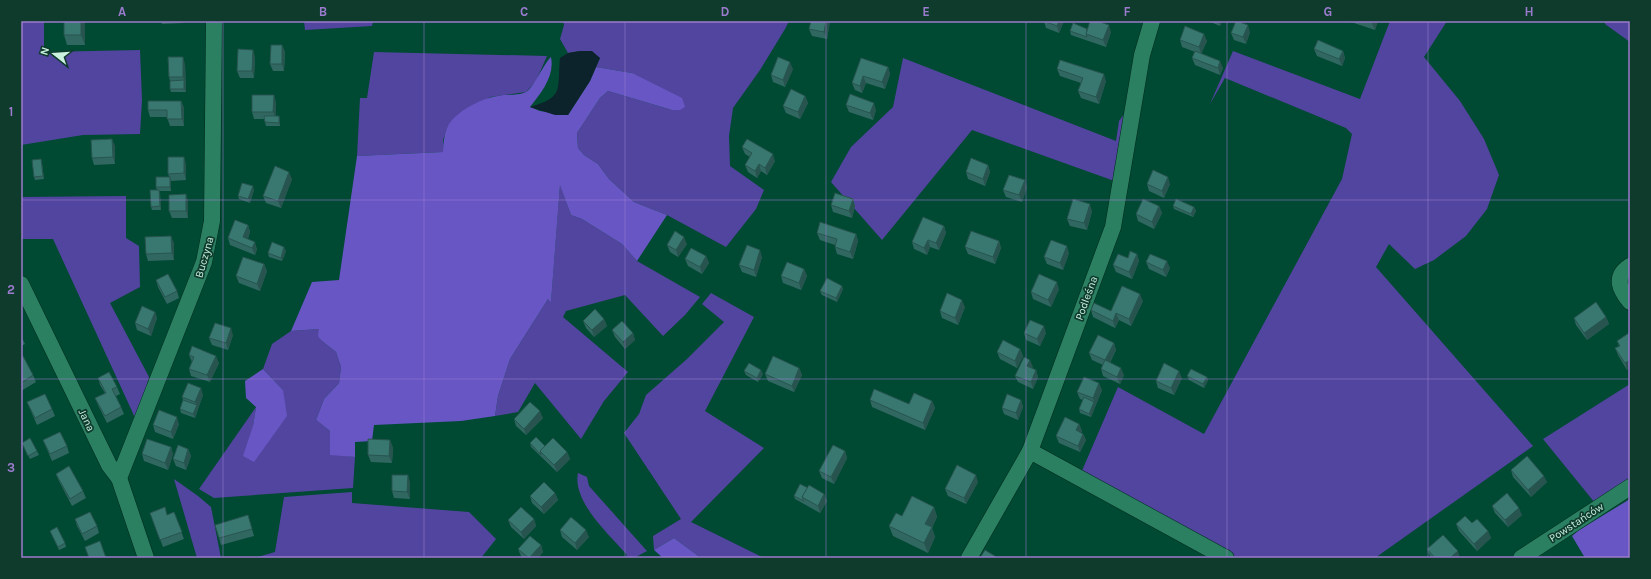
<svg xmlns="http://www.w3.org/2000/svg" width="1651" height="579" viewBox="0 0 1651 579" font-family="Karla,sans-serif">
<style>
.green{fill:#52459f}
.forest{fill:#6756c4}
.water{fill:#0c232b}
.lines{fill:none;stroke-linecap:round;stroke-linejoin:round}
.minor-casing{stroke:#002c1d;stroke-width:17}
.minor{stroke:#2b8062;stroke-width:16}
.wall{fill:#316761}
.shaded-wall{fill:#28544f}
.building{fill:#397871;stroke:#28544f}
.grid{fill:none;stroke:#9b7bcd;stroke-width:1;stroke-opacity:0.55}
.labels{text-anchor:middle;stroke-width:3.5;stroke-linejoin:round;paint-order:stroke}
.street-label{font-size:11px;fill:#cbf2e1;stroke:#0e3b2c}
.neatline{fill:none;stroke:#9b7bcd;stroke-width:1.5}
.grid-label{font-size:13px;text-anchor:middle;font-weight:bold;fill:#9b7bcd}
</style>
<rect width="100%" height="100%" fill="#004933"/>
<g class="green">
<polygon points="21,21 44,21 44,52 140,50 142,100 140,134 83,135 21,145"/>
<polygon points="304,21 373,21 372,26 305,30"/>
<polygon points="563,21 789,21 785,29 760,70 733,108 729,136 730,166 764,190 756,209 726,247 667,215 634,202 609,179 598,164 584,155 578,148 577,133 600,98 608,91 672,110 632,73 596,67 600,58 580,51 568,53 560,39 564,25"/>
<polygon points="1390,21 1447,21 1424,57 1460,101 1484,139 1499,175 1487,209 1466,236 1434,260 1415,269 1389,244 1376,267 1533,446 1375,558 1226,558 1081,473 1118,387 1204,434 1342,179 1352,134 1346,128 1225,78 1210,104 1233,51 1360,99"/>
<polygon points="1605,21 1630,21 1630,42 1605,24"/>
<polygon points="374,52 547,56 536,81 526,92 490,97 448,126 443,140 443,152 357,156 360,98 367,98"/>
<polygon points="903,58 1116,141 1119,121 1127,110 1120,183 972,130 882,240 831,182 851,147 893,107"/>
<polygon points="560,184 571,215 582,219 622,244 637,261 700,297 685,315 663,336 625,295 566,311 563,317 628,372 604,401 581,439 535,383 518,412 495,416 498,396 510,359 548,299 551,301"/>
<polygon points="126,196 126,238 139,246 140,287 110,303 149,377 137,422 53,239 21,239 21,197"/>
<polygon points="711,293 754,317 705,411 764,448 691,522 764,558 701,558 674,538 654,550 653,536 681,519 624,433 639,414 646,395 687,359 724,322 702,304"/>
<polygon points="319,329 322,341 336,352 341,367 339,383 324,399 316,420 330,431 330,454 355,457 353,488 214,498 199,489 256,407 253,426 283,390 263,369 272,344 291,331"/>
<polygon points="1630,384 1630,481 1595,503 1543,439"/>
<path d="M578 473 587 477 589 486 647 551 634 558H624L627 555C610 535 572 502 578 473Z"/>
<polygon points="174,479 198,496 211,507 221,558 197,558"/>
<polygon points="352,492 352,503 469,512 496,539 481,558 254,558 275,552 284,497"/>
</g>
<g class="forest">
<path d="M551 57C555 76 541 93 530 107L540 111 568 115 590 81 596 67 632 73 682 98 685 107 680 110H672L608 91 600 98 577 133 578 148 584 155 598 164 609 179 634 202 667 215 637 261 622 244 582 219 571 215 560 185 551 302 548 299 510 359 498 396 495 416 461 421 374 425 372 441 355 442V457L330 455V431L316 420 324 399 339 383 341 367 336 352 322 341 318 336 319 329 291 331 312 282 339 280 357 156 443 152C443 143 444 136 447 128 454 112 482 98 498 96 506 94 518 96 526 92 535 86 542 66 551 57Z"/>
<polygon points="263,369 283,390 287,416 254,462 243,456 253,426 256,407 246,398 245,381"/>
<polygon points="1630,499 1630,558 1585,558 1572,536 1579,530"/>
<polygon points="674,538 701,558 663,558 654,550"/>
</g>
<path class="water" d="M580 51H592L600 58 590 81 568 115H555L530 107C565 97 557 89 560 58L568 53Z"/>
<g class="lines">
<g class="minor-casing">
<g id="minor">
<path d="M1630 266C1613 277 1620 290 1630 302"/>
<polyline points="21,284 109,465 119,478 146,558"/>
<polyline points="1030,451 1226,558"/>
<polyline points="119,478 204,262 212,221 214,21"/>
<polyline points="969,558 1030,451 1113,227 1142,55 1152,21"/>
<polyline points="1521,558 1630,487"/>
</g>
</g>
<use href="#minor" class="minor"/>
</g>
<g class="wall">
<polygon points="85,21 85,45 67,45 64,35"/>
<polygon points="161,21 183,21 183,23 162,24"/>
<polygon points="811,21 830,21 827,39 812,36 809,29"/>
<polygon points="1044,21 1064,21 1059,33 1046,28"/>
<polygon points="1208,21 1222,21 1220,26"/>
<polygon points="1348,21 1378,21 1375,30"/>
<polygon points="1087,29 1111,32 1106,47 1071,35 1070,31"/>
<polygon points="1250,32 1246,44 1234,40 1231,33"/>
<polygon points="1180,40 1207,41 1201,54 1223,68 1220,75 1195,65 1192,58 1195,52 1182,47"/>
<polygon points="282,45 285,52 284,71 273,71 270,64"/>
<polygon points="1314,49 1343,51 1345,58 1342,66 1317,56"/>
<polygon points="255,57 254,78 240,78 237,71"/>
<polygon points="861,58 888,67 890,74 885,89 866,83 862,93 855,90 852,83"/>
<polygon points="185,64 186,92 171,92 170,89 170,81 169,77"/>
<polygon points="793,69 785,87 773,82 771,75"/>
<polygon points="1057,69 1106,81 1099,104 1081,98 1078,91 1081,83 1060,76"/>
<polygon points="805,96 808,103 800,119 786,113 783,106"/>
<polygon points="181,101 184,108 184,126 170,126 167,117 150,117 148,110"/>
<polygon points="276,102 276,116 280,119 280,126 266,126 265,122 264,119 254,119 252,112"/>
<polygon points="846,105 876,110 873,120 849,112"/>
<polygon points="115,146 115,164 94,165 92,158"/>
<polygon points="742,147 775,161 767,175 761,171 757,178 748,172 745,165 750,157 745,154"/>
<polygon points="41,159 42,163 44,179 35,180 34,177"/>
<polygon points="186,164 186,180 171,181 168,174"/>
<polygon points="988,165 990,172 985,186 968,179 966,172"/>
<polygon points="170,177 171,181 171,191 159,191 160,193 161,210 152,210 151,207 157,190 156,187"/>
<polygon points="292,179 281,208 266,203 263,196"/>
<polygon points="1147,184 1170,184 1164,198 1149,191"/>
<polygon points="1027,187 1022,202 1006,197 1003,190"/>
<polygon points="254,190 250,203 239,199 238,196"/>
<polygon points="853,199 855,206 852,218 833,212 831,205"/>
<polygon points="188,201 188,218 172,218 169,211"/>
<polygon points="1159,206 1162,213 1154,229 1138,221 1136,214"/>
<polygon points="1173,206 1194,207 1196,211 1193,217 1174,209"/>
<polygon points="1092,211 1087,230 1070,226 1067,219"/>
<polygon points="248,225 250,232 248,239 257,249 255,255 230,245 228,238"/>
<polygon points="944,226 946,233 939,250 930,247 927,255 914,249 912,242"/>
<polygon points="817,233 856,234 858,241 853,259 837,254 835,247 835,245 820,240"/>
<polygon points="999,241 1001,248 995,264 968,254 965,247"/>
<polygon points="174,243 174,260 148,261 146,254"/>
<polygon points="687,244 678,257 670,252 667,245"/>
<polygon points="286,251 282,261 269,257 268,253"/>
<polygon points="1069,253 1063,270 1047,264 1044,257"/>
<polygon points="1137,254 1139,261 1132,279 1116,272 1113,265 1128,258"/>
<polygon points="706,256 709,263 702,274 688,266 685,259"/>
<polygon points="762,257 756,277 742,272 739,265"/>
<polygon points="1146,262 1170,268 1166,277 1149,269"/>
<polygon points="264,264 267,271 260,291 239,283 236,276"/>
<polygon points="804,269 807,276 801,290 783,283 781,276"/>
<polygon points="156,280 177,291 179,298 167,304 158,287"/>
<polygon points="842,286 843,289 837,302 822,295 820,291"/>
<polygon points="1059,289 1051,307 1033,299 1031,292"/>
<polygon points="1143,301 1131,326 1119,320 1115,328 1093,317 1091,310 1111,311"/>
<polygon points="965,307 958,325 942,318 940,311"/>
<polygon points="155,312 157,318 151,336 137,330 135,323"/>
<polygon points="1606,317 1609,324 1587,340 1576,325 1574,318"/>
<polygon points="604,319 607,326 594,337 586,328 583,321"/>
<polygon points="612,330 633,333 635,340 625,349 615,337"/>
<polygon points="1024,333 1046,333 1040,346 1026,340"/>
<polygon points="1629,333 1627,370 1618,355 1615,348 1619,346 1617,341"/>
<polygon points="233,335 228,350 212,345 209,338"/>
<polygon points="21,336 25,344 21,346"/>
<polygon points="1114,343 1116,350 1110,363 1124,375 1120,384 1103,376 1101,369 1103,365 1092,360 1089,353"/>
<polygon points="1020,349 1023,356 1017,368 1000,359 997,352"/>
<polygon points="189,355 219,363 210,382 191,376 189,369 192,362"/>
<polygon points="21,357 33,375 36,382 21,391"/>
<polygon points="1033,367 1032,368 1036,370 1038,377 1033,389 1018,382 1015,376"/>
<polygon points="799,368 802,375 794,392 768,381 765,374"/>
<polygon points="744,371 763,374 758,382 746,375"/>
<polygon points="1187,376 1207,377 1208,380 1204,388 1189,380"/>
<polygon points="98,378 117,387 120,394 116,396 121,407 124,414 107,423 98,405 95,398 105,393 100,385"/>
<polygon points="1182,378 1174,395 1158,388 1156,381"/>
<polygon points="1102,390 1091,417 1080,413 1079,409 1083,400 1080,399 1077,392"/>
<polygon points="203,395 195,418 181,413 180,409 183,400 182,397"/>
<polygon points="870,400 909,404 932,401 935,408 925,430 872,407"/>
<polygon points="1021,400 1023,407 1018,420 1004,414 1002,408"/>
<polygon points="27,402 52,409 55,416 37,425"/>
<polygon points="543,418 526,435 516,426 514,419"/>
<polygon points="179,424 173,439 155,432 153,425"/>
<polygon points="1079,424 1082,431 1081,433 1083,434 1086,440 1080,452 1059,443 1056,436"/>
<polygon points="43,440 67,446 69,453 52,461"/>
<polygon points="22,443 37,451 39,455 30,459"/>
<polygon points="530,443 545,446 567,452 570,459 557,472 531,447"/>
<polygon points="171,447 173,454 168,470 144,461 142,454"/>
<polygon points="393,447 392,463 371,462 368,455"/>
<polygon points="188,449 191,456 186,470 176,466 173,459"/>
<polygon points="845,451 847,458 834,484 822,478 819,471"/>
<polygon points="1511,470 1547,482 1531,497 1513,477"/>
<polygon points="56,474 83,491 86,498 72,506 59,481"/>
<polygon points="410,482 410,499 394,498 392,491"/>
<polygon points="978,482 966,504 948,496 945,489"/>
<polygon points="808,488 824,494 827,501 820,513 795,499 794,496"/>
<polygon points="555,493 558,500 544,514 532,503 530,496"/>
<polygon points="1492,506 1522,515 1508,527 1495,513"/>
<polygon points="934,507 937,517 932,528 935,537 928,553 893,536 889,526 902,516"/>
<polygon points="174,512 184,539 163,547 150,513 167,515"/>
<polygon points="75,519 97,526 99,533 85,541 77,526"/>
<polygon points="534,519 536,526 524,539 511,527 508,520"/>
<polygon points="250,522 254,536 221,545 219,538"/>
<polygon points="1456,524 1488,531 1491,538 1477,551 1459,531"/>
<polygon points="560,530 589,537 577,550 562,537"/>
<polygon points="50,531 65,543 66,547 59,550"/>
<polygon points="541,545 543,552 538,558 523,558 521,556 518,549"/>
<polygon points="1427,549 1460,558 1432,558 1430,556"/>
</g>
<g class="shaded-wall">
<polygon points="81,21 85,21 85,45 81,35"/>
<polygon points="826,21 830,21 827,39 824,32"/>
<polygon points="1059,21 1064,21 1059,33 1057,26"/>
<polygon points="1218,21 1222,21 1220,26"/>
<polygon points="1371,21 1378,21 1375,30"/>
<polygon points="1109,25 1111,32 1106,47 1103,40"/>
<polygon points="1248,25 1250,32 1246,44 1243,37"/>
<polygon points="1204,34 1207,41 1201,54 1199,47"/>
<polygon points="282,45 285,52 284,71 282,64"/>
<polygon points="253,50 255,57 254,78 252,71"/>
<polygon points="1343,51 1345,58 1342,66 1339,59"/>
<polygon points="183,57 185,64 186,92 184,89 184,80 183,77"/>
<polygon points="1220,61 1223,68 1220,75 1218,68"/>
<polygon points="790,62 793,69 785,87 783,80"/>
<polygon points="888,67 890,74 885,89 882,82"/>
<polygon points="1104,74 1106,81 1099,104 1096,97"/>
<polygon points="863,76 866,83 862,93 860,86"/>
<polygon points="274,95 276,102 276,119 273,112"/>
<polygon points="805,96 808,103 800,119 798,112"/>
<polygon points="181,101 184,108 184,126 182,119"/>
<polygon points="874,103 876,110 873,120 870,113"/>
<polygon points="279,116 280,119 280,126 279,123"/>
<polygon points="112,139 115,146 115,164 113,157"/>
<polygon points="773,154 775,161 767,175 765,168"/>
<polygon points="184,157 186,164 186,180 184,173"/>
<polygon points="41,159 42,163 44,179 43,176"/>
<polygon points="759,164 761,171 757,178 755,171"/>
<polygon points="988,165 990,172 985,186 983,179"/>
<polygon points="289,172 292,179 281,208 278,201"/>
<polygon points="170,177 171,181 171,191 170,187"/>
<polygon points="1168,177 1170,184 1164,198 1162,191"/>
<polygon points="1025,180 1027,187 1022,202 1019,195"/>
<polygon points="253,186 254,190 250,203 248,199"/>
<polygon points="159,190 160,193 161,210 160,206"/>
<polygon points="186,194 188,201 188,218 186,211"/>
<polygon points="853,199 855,206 852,218 849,211"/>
<polygon points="1090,204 1092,211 1087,230 1084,223"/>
<polygon points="1159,206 1162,213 1154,229 1152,222"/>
<polygon points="1194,207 1196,211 1193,217 1191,214"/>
<polygon points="248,225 250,232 246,244 243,237"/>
<polygon points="944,226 946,233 939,250 936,243"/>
<polygon points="856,234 858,241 853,259 850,252"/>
<polygon points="171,236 174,243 174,260 172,253"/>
<polygon points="684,237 687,244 678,257 676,250"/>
<polygon points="928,240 930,247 927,255 924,248"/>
<polygon points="999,241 1001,248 995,264 993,257"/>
<polygon points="255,242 257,249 255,255 252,248"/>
<polygon points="1067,246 1069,253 1063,270 1060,263"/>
<polygon points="284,247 286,251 282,261 281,258"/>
<polygon points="760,250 762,257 756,277 754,270"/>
<polygon points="1137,254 1139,261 1132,279 1129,272"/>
<polygon points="706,256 709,263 702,274 700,267"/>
<polygon points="1167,261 1170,268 1166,277 1163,270"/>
<polygon points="264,264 267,271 260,291 257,284"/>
<polygon points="804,269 807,276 801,290 799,283"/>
<polygon points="1057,282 1059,289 1051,307 1048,300"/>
<polygon points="842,286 843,289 837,302 836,298"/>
<polygon points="1140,294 1143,301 1131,326 1129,319"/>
<polygon points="962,300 965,307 958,325 955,318"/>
<polygon points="155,312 157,318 151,336 148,329"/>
<polygon points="1116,313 1119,320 1115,328 1113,321"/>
<polygon points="1606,317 1609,324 1587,340 1584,333"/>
<polygon points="604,319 607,326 594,337 592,330"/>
<polygon points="1044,326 1046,333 1040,346 1037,339"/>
<polygon points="231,328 233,335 228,350 226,343"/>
<polygon points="633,333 635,340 625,349 623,342"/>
<polygon points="1114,343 1116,350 1108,367 1105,360"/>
<polygon points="1020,349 1023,356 1017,368 1015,361"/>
<polygon points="216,356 219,363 210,382 207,375"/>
<polygon points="1030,360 1033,367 1030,373 1027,366"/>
<polygon points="1630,360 1630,368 1627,370 1625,363"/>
<polygon points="799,368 802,375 794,392 792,386"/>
<polygon points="1121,368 1124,375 1120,384 1117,377"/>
<polygon points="761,370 763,374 758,382 757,378"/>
<polygon points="1036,370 1038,377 1033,389 1031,382"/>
<polygon points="1179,371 1182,378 1174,395 1171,388"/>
<polygon points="1207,377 1208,380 1204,388 1203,384"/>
<polygon points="1099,383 1102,390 1091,417 1089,414 1094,402 1093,398"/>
<polygon points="201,388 203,395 198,409 195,402"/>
<polygon points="1021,400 1023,407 1018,420 1016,413"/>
<polygon points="932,401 935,408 925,430 923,423"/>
<polygon points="197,405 198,409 195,418 193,414"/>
<polygon points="540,411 543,418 526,435 524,429"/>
<polygon points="177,417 179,424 173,439 171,432"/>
<polygon points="1079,424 1082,431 1079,437 1076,430"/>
<polygon points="1083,434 1086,440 1080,452 1078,446"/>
<polygon points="390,440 393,447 392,463 389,456"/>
<polygon points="171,447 173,454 168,470 165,463"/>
<polygon points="188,449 191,456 186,470 184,463"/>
<polygon points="845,451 847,458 834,484 831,477"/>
<polygon points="567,452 570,459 557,472 554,465"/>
<polygon points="408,475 410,482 410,499 407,492"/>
<polygon points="976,475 978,482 966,504 964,498"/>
<polygon points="1544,476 1547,482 1531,497 1528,490"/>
<polygon points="555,493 558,500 544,514 541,507"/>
<polygon points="824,494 827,501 820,513 818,506"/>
<polygon points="934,507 937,517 932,528 935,537 928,553 924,543 925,524"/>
<polygon points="1519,508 1522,515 1508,527 1505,520"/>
<polygon points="534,519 536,526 524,539 521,532"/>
<polygon points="586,530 589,537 577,550 575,543"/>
<polygon points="1488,531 1491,538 1477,551 1474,544"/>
<polygon points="541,545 543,552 538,558 529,558"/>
<polygon points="1458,551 1460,558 1450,558"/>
</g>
<g class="building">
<rect x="64" y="21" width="17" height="14"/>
<polygon points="811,21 826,21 824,32 809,29"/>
<polygon points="1044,21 1059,21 1057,26"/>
<polygon points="1090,21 1097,21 1109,25 1103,40 1086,34"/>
<polygon points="1236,21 1248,25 1243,37 1231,33"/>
<polygon points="1073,23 1087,29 1086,34 1087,37 1070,31"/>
<polygon points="1185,26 1204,34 1199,47 1180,40"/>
<polygon points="1318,40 1343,51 1339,59 1314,49"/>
<polygon points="271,45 282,45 282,64 270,64"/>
<polygon points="238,49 253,50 252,71 237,71"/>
<polygon points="1195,51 1220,61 1218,68 1192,58"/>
<polygon points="168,57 183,57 183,77 169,77"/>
<polygon points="778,57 790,62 783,80 771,75"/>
<polygon points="861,58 888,67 882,82 863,76 860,86 852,83"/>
<polygon points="1060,60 1104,74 1096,97 1078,91 1083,78 1057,69"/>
<polygon points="184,80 184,89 170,89 170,81"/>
<polygon points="791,89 805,96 798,112 783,106"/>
<polygon points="850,94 874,103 870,113 846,105"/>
<polygon points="252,95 274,95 273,112 252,112"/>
<polygon points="148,101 181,101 182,119 167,119 167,110 148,110"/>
<polygon points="264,116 279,116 279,123 265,122"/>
<polygon points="112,139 113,157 92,158 91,140"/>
<polygon points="747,139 773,154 765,168 759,164 755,171 745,165 752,153 742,147"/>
<polygon points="168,157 184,157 184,173 168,174"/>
<polygon points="971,158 988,165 983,179 966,172"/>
<polygon points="41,159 43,176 34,177 32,160"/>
<polygon points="275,166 289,172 278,201 263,196"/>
<polygon points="1153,170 1168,177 1162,191 1147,184"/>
<polygon points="1009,175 1025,180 1019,195 1003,190"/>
<rect x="156" y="177" width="14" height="10"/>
<polygon points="242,183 253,186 248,199 238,196"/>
<polygon points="150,190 159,190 160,206 151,207"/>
<polygon points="835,193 853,199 849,211 831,205"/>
<polygon points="186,194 186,211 169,211 169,195"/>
<polygon points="1073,199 1090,204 1084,223 1067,219"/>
<polygon points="1143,199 1159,206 1152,222 1136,214"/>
<polygon points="1176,199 1194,207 1191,214 1173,206"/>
<polygon points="923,217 944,226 936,243 928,240 924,248 912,242"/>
<polygon points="235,220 248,225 243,237 255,242 252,248 228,238"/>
<polygon points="820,222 856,234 850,252 835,247 837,239 817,233"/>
<polygon points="675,231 684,237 676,250 667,245"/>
<polygon points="971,231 999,241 993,257 965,247"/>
<polygon points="171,236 172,253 146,254 145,237"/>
<polygon points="1051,240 1067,246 1060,263 1044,257"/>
<polygon points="272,242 284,247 281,258 268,253"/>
<polygon points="747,245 760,250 754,270 739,265"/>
<polygon points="691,248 706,256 700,267 685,259"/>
<polygon points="1130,251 1137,254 1129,272 1113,265 1118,254 1128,258"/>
<polygon points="1150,254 1167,261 1163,270 1146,262"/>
<polygon points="243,257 264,264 257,284 236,276"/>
<polygon points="787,262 804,269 799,283 781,276"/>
<polygon points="168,274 177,291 165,297 156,280"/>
<polygon points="1039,274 1057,282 1048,300 1031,292"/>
<polygon points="827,278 842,286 836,298 820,291"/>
<polygon points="1122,286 1140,294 1129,319 1116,313 1113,321 1091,310 1094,303 1111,311"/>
<polygon points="947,293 962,300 955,318 940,311"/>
<polygon points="1596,302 1606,317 1584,333 1574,318"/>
<polygon points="142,306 155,312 148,329 135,323"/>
<polygon points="595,309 604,319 592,330 583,321"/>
<polygon points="1030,320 1044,326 1037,339 1024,333"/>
<polygon points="622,321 633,333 623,342 612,330"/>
<polygon points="215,323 231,328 226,343 209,338"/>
<polygon points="1629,333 1630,335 1630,360 1625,363 1615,348 1620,346 1617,341"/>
<polygon points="1098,335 1114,343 1105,360 1089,353"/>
<polygon points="1003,340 1020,349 1015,361 997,352"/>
<polygon points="192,346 216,356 207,375 189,369 194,357 189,355"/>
<polygon points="23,356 33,375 21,383 21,357"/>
<polygon points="773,356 799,368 792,386 765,374"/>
<polygon points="1024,357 1030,360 1027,366 1036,370 1031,382 1015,376"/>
<polygon points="1105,360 1121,368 1117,377 1101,369"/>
<polygon points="749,363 761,370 757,378 744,371"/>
<polygon points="1164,363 1179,371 1171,388 1156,381"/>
<polygon points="1191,369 1207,377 1203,384 1187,376"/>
<polygon points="109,372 117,387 112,389 121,407 105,416 95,398 106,393 98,378"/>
<polygon points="1084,377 1099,383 1093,398 1077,392"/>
<polygon points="188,383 201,388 195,402 182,397"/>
<polygon points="874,389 909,404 914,393 932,401 923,423 870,400"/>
<polygon points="45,394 52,409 35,418 27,402"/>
<polygon points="1007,394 1021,400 1016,413 1002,408"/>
<polygon points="1084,397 1094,402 1089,414 1079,409"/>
<polygon points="183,400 197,405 193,414 180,409"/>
<polygon points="530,402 540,411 524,429 514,419"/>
<polygon points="159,410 177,417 171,432 153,425"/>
<polygon points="1065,417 1079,424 1076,430 1083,434 1078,446 1056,436"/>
<polygon points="60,432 67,446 50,454 43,440"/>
<polygon points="536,437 545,446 540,451 541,455 530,443"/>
<polygon points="30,438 37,451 28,456 22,443"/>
<polygon points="553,438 567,452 554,465 540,451"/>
<polygon points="147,439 171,447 165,463 142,454"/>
<polygon points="368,439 390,440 389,456 368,455"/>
<polygon points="178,445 188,449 184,463 173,459"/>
<polygon points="833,445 845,451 831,477 819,471"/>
<polygon points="1527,456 1544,476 1528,490 1511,470"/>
<polygon points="957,465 976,475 964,498 945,489"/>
<polygon points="69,466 83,491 70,499 56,474"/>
<polygon points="392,475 408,475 407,492 392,491"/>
<polygon points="544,482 555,493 541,507 530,496"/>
<polygon points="800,484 808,488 802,497 804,501 794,496"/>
<polygon points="809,485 824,494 818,506 802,497"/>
<polygon points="1507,493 1519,508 1505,520 1492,506"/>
<polygon points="912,496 934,507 925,524 932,527 924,543 889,526 896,513 902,516"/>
<polygon points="165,507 167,515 174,512 182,532 160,540 150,513"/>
<polygon points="521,507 534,519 521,532 508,520"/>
<polygon points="90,512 97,526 82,534 75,519"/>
<polygon points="248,515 252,529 219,538 215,525"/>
<polygon points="1465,516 1472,523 1477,519 1488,531 1474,544 1456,524"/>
<polygon points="571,517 586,530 575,543 560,530"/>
<polygon points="57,527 65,543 58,547 50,531"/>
<polygon points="1443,535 1458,551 1450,558 1435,558 1427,549"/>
<polygon points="530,536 541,545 529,558 518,549"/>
<polygon points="100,541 106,558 89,558 85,547"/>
<polygon points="985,550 998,558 980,558"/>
</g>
<path class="grid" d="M223 21V558M424 21V558M625 21V558M826 21V558M1026 21V558M1227 21V558M1428 21V558M21 200H1630M21 379H1630"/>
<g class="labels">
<g class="street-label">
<text transform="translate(204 257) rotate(-74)" y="4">Buczyna</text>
<text transform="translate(1086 298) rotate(-70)" y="4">Podleśna</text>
<text transform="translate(87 420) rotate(64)" y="4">Jana</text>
<text transform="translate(1576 522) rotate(-33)" y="4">Powstańców</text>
</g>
</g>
<rect width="1651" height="579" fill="none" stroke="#0e3b2c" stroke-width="44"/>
<g transform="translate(54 54) rotate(287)" stroke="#0e3b2c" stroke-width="3" paint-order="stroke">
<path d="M0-3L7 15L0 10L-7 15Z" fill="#cbf2e1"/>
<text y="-6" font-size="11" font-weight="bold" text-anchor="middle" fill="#cbf2e1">N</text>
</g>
<rect x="22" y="22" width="1607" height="535" class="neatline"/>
<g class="grid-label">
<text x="122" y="16">A</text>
<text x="323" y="16">B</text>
<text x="524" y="16">C</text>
<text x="725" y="16">D</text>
<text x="926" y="16">E</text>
<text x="1127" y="16">F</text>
<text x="1328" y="16">G</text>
<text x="1529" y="16">H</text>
<text x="11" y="116">1</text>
<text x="11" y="294">2</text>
<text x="11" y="472">3</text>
</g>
</svg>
